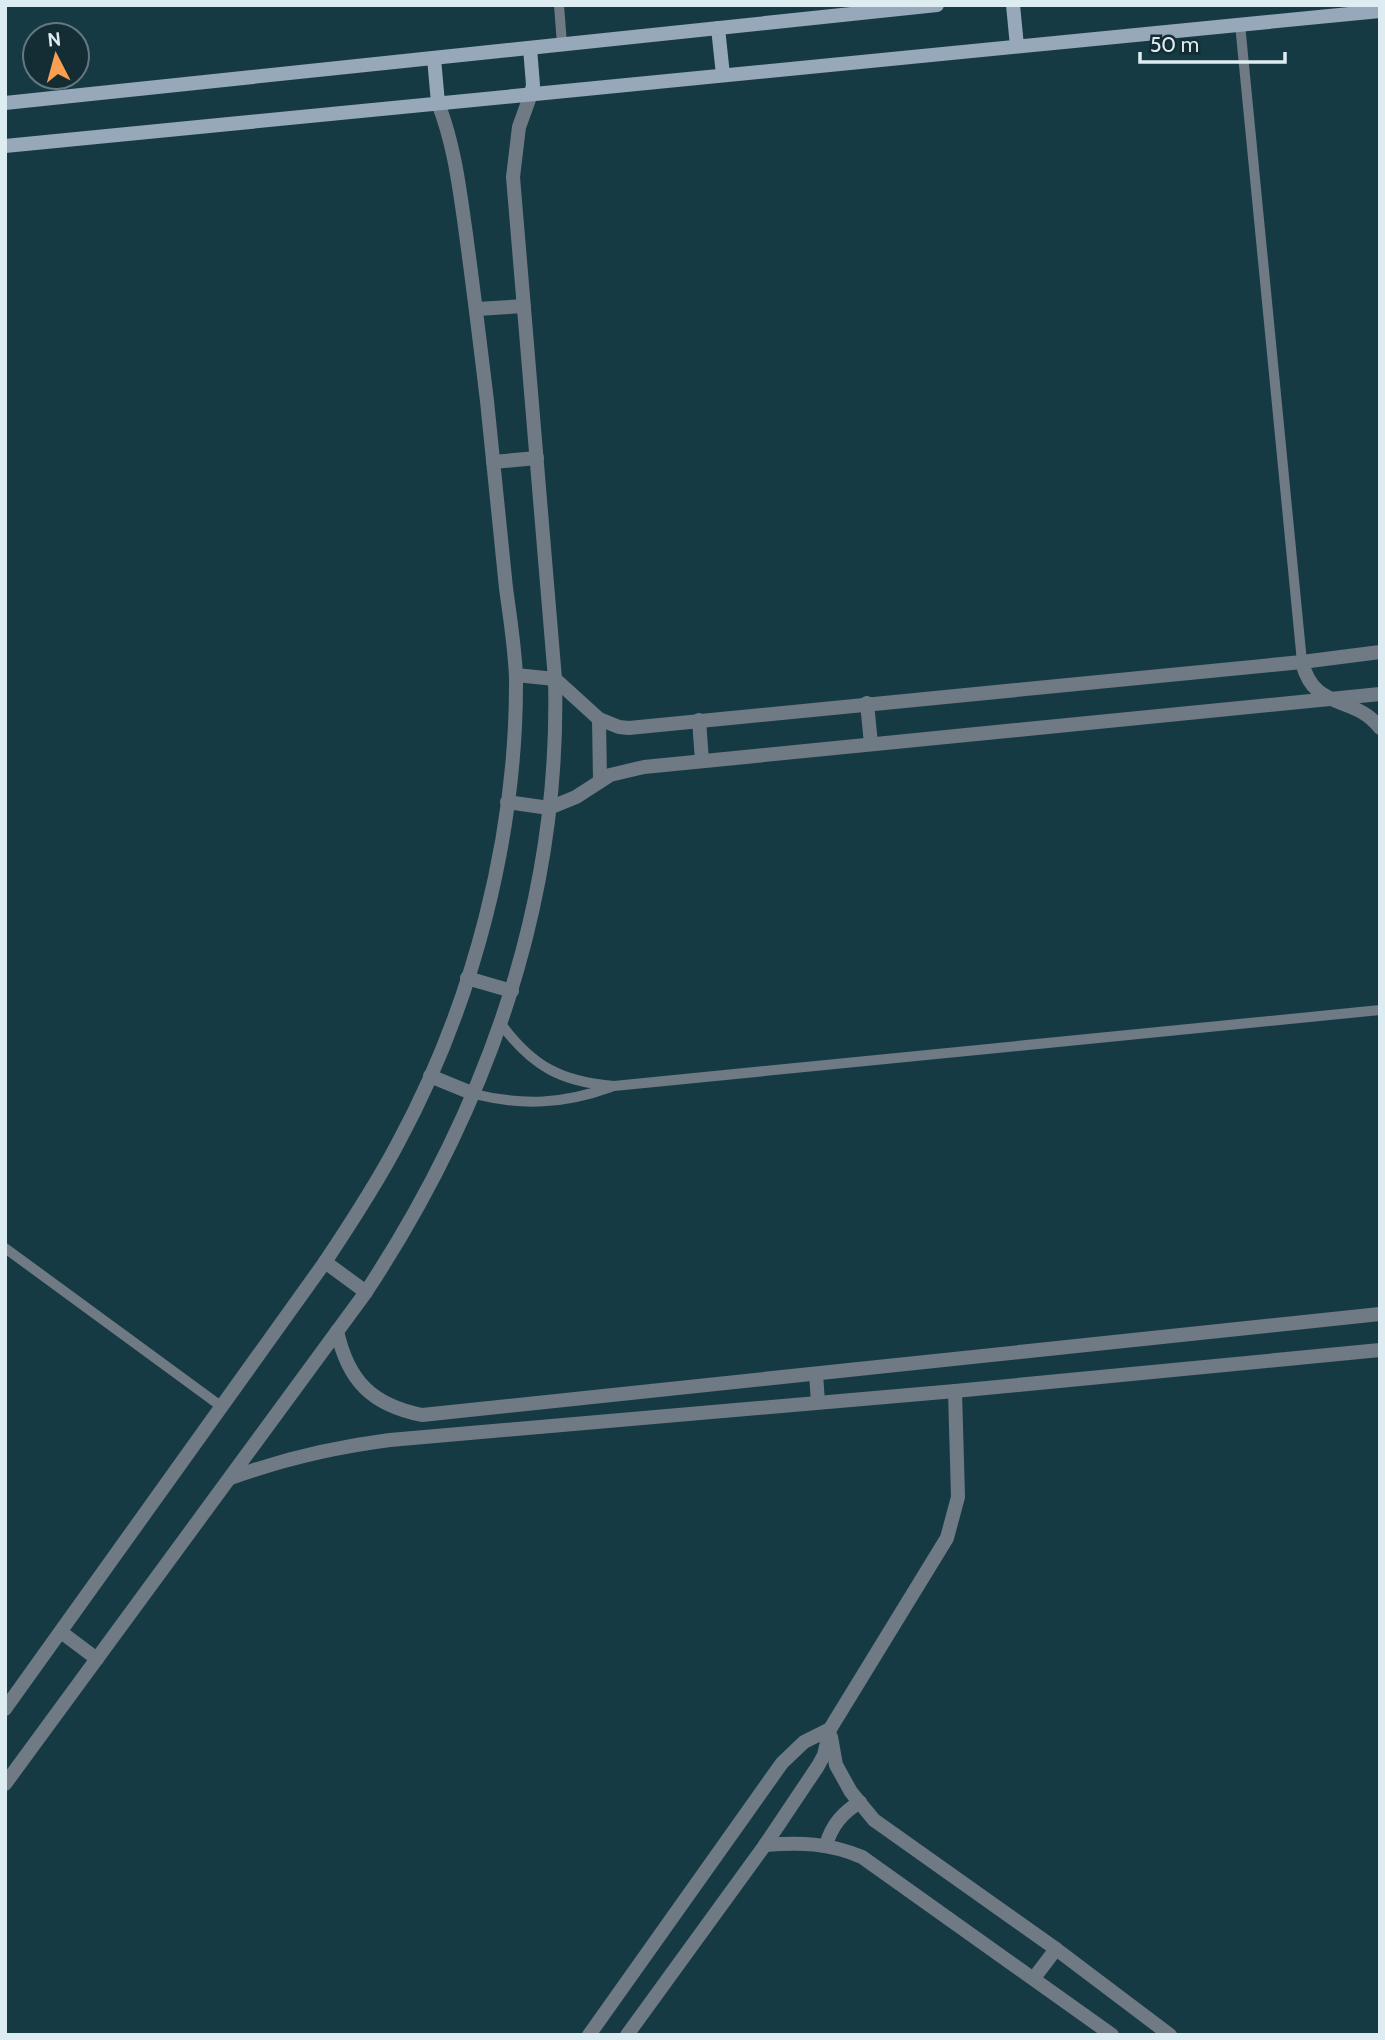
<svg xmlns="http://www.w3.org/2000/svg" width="1385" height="2040" viewBox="0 0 1385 2040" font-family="Cabin,sans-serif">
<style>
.built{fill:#163a43;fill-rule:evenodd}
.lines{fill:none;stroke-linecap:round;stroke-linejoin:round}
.lane{stroke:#6f7a84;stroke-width:10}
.street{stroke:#6f7a84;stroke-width:14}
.secondary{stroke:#96a8b9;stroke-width:14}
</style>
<rect width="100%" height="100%" fill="#142d34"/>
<path class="built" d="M5 5H1380V2035H5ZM35 35H77V77H35Z"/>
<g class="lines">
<g class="lane">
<polyline points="559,5 562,44"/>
<polyline points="1240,24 1302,662"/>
<path d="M501 1024C532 1066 561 1082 614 1086L1380 1010"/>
<path d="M474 1094C523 1106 564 1104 611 1087"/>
<polyline points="5,1248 222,1407"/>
</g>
<g class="street">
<polyline points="477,309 524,306"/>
<polyline points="493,462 537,458"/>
<path d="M1302 662C1314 712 1354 694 1380 728"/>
<polyline points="516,675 555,679 599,719 619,727 629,728 1302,662 1380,652"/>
<polyline points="867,703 871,744"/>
<polyline points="599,719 600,780"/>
<polyline points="699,720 702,761"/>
<polyline points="507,802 549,808 576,797 610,775 644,767 1380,694"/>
<polyline points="467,978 512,991"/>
<polyline points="430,1076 474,1094"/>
<polyline points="325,1262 366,1292"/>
<path d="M337 1331C348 1381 372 1405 422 1415L1380 1314"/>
<polyline points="816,1374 818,1402"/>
<path d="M231 1478C283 1459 335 1447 390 1440L955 1391 1380 1350"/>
<polyline points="61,1632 97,1659"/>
<path d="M5 1709 325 1262C351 1223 376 1185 398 1143 473 1004 517 837 516 678 515 648 510 618 506 588 500 526 493 464 487 401 480 343 473 285 465 227 459 185 454 144 438 103"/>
<polyline points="831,1737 836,1765 851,1792 874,1820 1056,1949 1170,2035"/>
<path d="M5 1784 366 1292C487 1108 561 901 555 679L513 177 519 127 531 94"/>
<path d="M765 1845C800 1842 829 1843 862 1857L1112 2035"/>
<path d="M826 1845C832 1825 842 1813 860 1802"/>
<polyline points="1034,1978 1056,1949"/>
<polyline points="589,2035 782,1763 804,1742 830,1729"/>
<polyline points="627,2035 765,1845 818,1766 824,1755 830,1729 947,1538 958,1497 955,1391"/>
</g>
<g class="secondary">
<polyline points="1013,5 1017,46"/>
<polyline points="718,28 723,75"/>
<polyline points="530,48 533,85 531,94"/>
<polyline points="434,58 438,103"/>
<polyline points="5,103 937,5"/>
<polyline points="5,146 1380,11"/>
</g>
</g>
<rect width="1385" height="2040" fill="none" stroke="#ddecf0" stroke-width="14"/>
<g transform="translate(56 56) rotate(354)"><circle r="33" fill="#142d34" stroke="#64797f" stroke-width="2"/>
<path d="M0-5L12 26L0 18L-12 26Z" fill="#fa9f4f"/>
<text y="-10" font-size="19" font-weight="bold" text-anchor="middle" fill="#ddecf0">N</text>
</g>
<path d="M1140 52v10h145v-10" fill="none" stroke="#ddecf0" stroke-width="3.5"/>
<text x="1150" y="52" font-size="21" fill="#ddecf0" stroke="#142d34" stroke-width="5" paint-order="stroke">50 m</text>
</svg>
